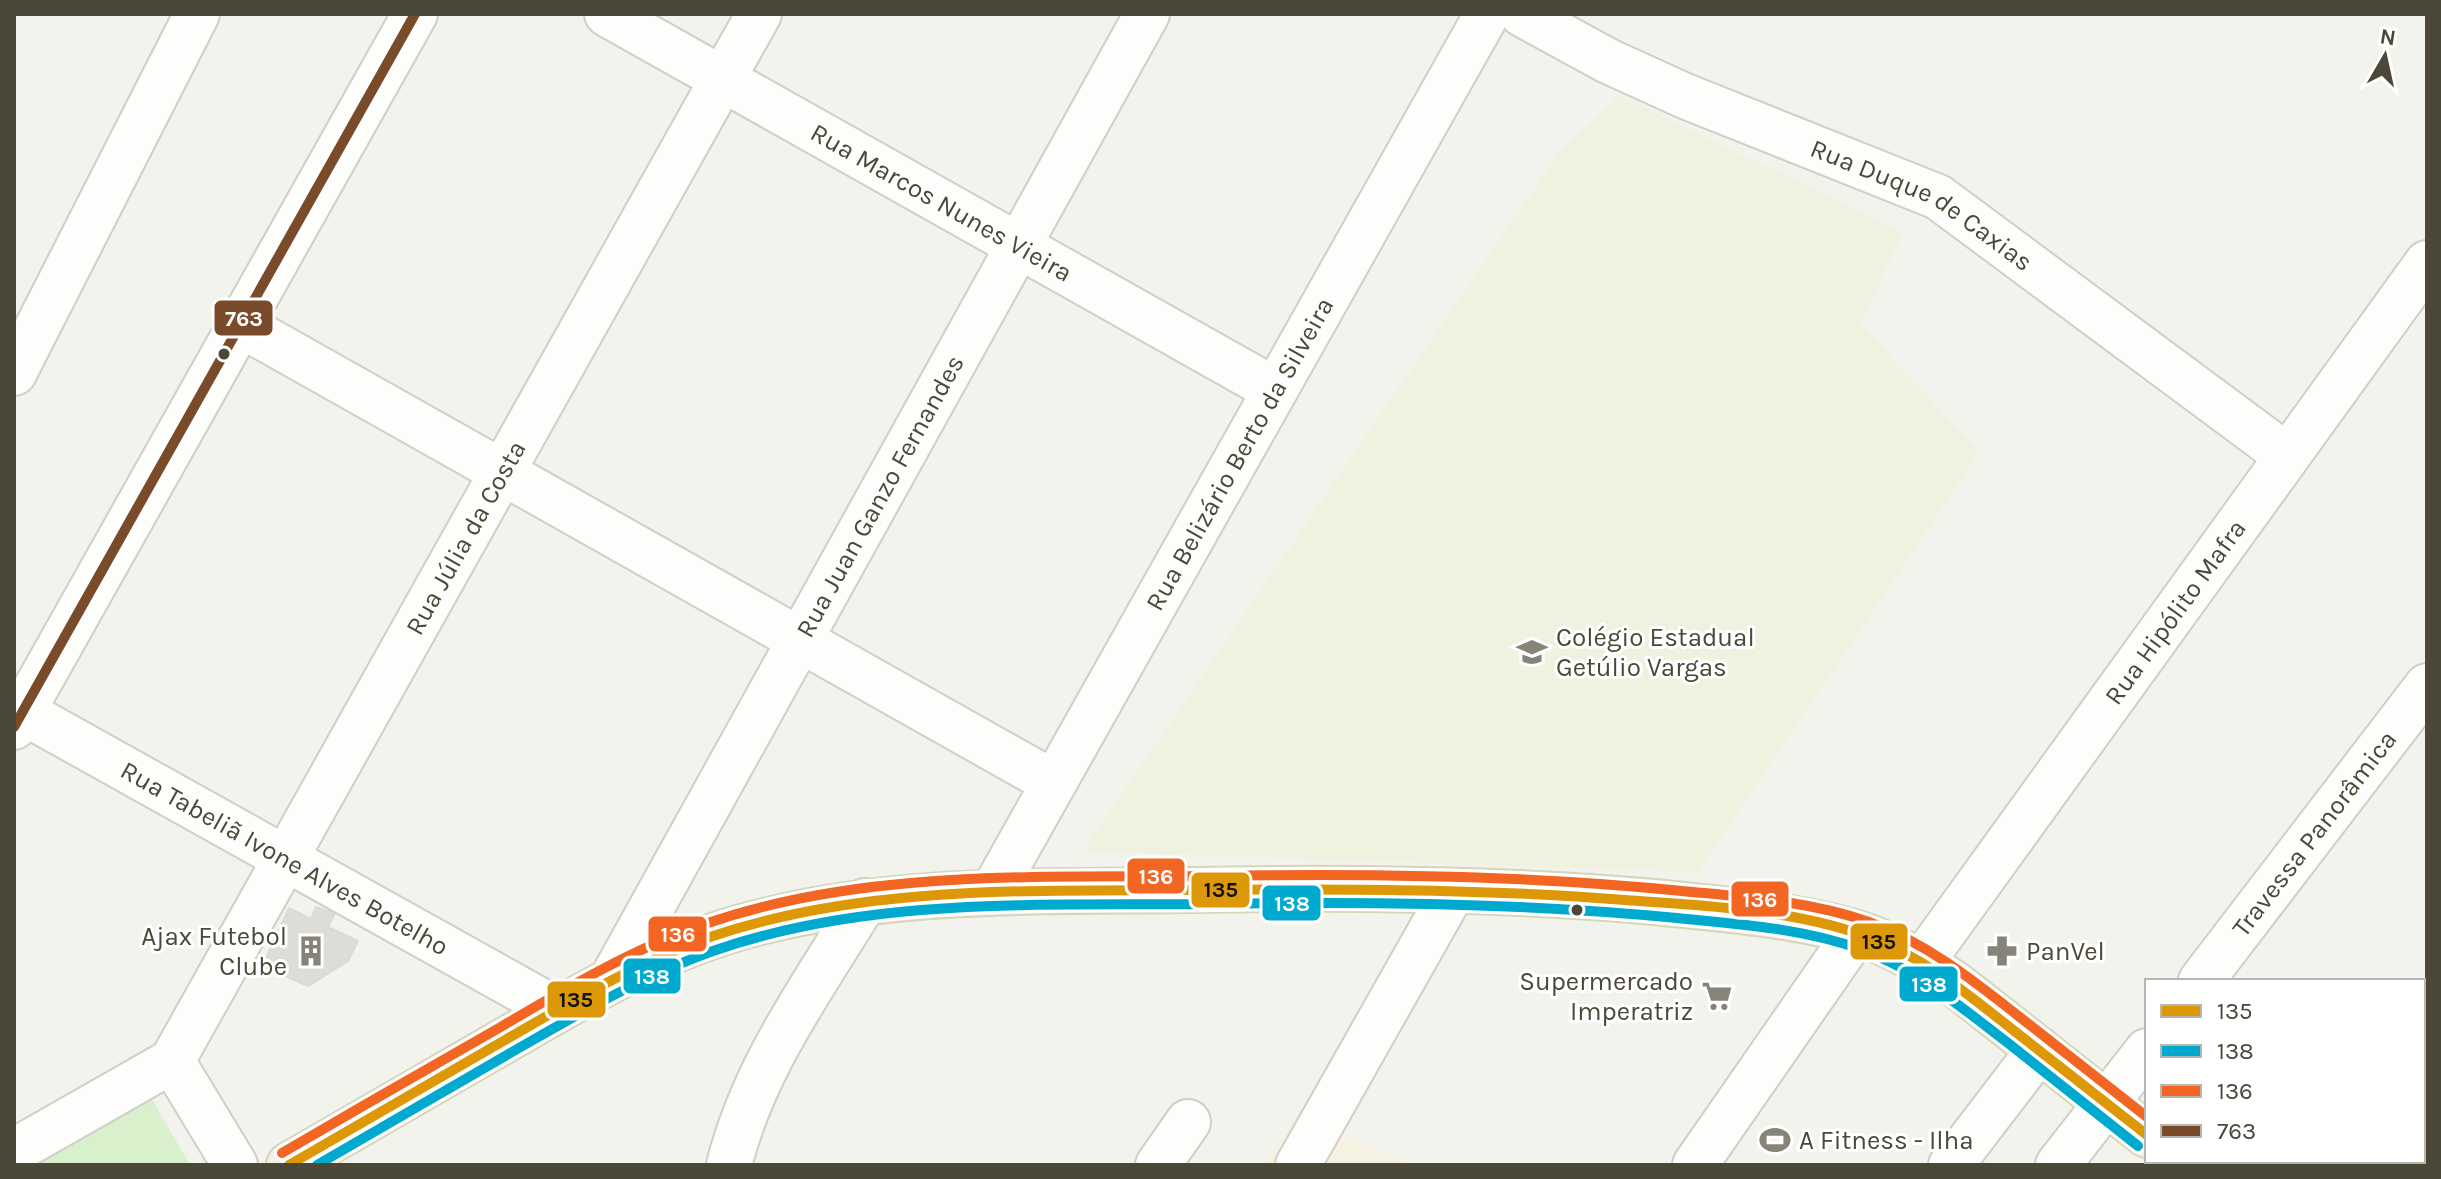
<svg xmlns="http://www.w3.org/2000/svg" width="2441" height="1179" viewBox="0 0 2441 1179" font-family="Karla,sans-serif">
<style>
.commercial{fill:#f6f2e1}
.education{fill:#f1f1e0}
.green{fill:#d9f0cd}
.building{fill:#dddcd6;stroke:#dcdbd3;stroke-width:2}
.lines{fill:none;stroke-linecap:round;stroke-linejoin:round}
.minor-casing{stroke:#cfcec8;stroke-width:48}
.major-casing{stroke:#d6d5ba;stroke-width:48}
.path{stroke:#d3d3cc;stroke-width:5;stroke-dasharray:4 4;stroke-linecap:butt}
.minor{stroke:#fdfdfc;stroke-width:44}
.major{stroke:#f2f1e6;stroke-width:44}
.bus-1-casing{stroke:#fff;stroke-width:16}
.bus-2-casing{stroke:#fff;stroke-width:16}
.bus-3-casing{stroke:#fff;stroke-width:16}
.bus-4-casing{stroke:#fff;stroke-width:16}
.bus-1{stroke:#dd9808;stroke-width:10}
.bus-2{stroke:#00a9ce;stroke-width:10}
.bus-3{stroke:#f26522;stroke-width:10}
.bus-4{stroke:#7a4b2a;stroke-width:10}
.bus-dot{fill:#4b4838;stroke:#fff;stroke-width:3}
.labels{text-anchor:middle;stroke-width:6;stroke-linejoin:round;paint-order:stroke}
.street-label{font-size:26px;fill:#4b4838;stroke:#fff}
.poi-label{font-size:26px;fill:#4b4838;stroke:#fff;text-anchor:start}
.line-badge{stroke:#fff;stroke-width:3}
.badge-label{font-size:22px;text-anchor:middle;font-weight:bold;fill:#fff}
.pale-badge-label{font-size:22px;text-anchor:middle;font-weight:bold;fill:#111}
</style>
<rect width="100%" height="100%" fill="#f3f3ee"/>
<polygon class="commercial" points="1395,975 1321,1126 1412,1165 1264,1165"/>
<polygon class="education" points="1619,95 1903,233 1860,323 1979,453 1698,872 1083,851 1556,157"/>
<polygon class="green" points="150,1096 190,1165 26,1165"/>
<polygon class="building" points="316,907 335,913 328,927 358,941 348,961 308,986 262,966 289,908 311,919"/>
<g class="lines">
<g class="minor-casing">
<g id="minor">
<path id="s1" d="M607 14 1275 390"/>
<path id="s2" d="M1522 14 1608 61 1685 96 1938 197 2287 456"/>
<polyline points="241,325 1054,783"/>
<polyline points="14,373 197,14"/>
<path id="s3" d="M14 707 557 1010"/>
<polyline points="14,727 415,14"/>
<path id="s4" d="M992 893 1487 14"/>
<path id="s5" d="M1922 962 2427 263"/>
<path id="s6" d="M613 977 1147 14"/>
<path id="s7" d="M2201 981 2427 686"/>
<path id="s8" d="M172 1061 759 14"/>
<polyline points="14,1151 172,1061 235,1165"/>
<path d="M729 1165C754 1066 813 987 865 901"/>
<polyline points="1158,1165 1188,1122"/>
<polyline points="1298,1165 1453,891"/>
<polyline points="1695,1165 1856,933"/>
<polyline points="1951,1165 2039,1050"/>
<polyline points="2058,1165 2147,1051"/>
</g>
</g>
<g class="major-casing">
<g id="major">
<polyline points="2181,1161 2186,1165"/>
<path d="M289 1165C360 1124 431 1083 502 1042 578 998 652 953 738 928 885 886 1039 892 1191 890 1345 887 1501 888 1655 902 1722 909 1790 914 1854 932 1891 943 1923 963 1955 984L2147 1135"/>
</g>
</g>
<g class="path">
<polyline points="2423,1092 2427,1087"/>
<polyline points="2366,1165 2369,1161"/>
</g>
<use href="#minor" class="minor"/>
<use href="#major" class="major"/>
<g class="bus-1-casing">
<path id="bus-1" d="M289 1165C361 1123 433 1082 505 1040 571 1002 638 962 710 937 859 886 1021 891 1176 890 1326 889 1475 888 1625 900 1706 906 1795 909 1871 938 1925 958 1969 995 2013 1030 2058 1065 2102 1100 2147 1135"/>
</g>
<g class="bus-2-casing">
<path id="bus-2" d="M317 1165C382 1127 447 1090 512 1052 577 1015 642 976 713 951 873 895 1050 906 1217 904 1370 901 1524 903 1677 918 1737 924 1802 928 1860 949 1916 969 1961 1007 2008 1043 2051 1077 2095 1112 2138 1146"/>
</g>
<g class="bus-3-casing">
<path id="bus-3" d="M282 1153C354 1111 427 1069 499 1028 565 989 632 949 705 924 866 868 1043 878 1211 876 1368 873 1525 875 1682 891 1744 897 1810 901 1869 922 1927 943 1974 981 2021 1018 2063 1051 2105 1084 2147 1117"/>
</g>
<g class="bus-4-casing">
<polyline id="bus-4" points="14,727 415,14"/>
</g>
<use href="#bus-1" class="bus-1"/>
<use href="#bus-2" class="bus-2"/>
<use href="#bus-3" class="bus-3"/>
<use href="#bus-4" class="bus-4"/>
</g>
<defs>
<g id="school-bare" transform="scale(2.4)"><path d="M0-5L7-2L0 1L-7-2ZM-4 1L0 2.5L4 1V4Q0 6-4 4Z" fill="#868478" stroke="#fff" stroke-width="2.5" paint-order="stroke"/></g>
<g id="building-bare" transform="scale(2.4)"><path d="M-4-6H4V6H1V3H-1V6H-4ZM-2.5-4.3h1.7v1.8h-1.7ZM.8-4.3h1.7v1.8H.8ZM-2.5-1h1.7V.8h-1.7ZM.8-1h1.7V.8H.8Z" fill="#868478" stroke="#fff" stroke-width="2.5" paint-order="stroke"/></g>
<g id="pharmacy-bare" transform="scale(2.4)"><path d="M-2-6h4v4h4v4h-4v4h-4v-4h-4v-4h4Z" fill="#868478" stroke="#fff" stroke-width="2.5" paint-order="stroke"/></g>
<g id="supermarket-bare" transform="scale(2.4)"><path d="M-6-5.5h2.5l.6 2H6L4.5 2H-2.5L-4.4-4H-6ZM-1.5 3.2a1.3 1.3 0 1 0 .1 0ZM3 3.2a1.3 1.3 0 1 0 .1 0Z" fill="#868478" stroke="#fff" stroke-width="2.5" paint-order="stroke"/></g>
<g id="stadium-bare" transform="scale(2.4)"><path d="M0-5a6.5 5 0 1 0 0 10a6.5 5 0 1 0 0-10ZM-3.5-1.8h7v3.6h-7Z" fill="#868478" stroke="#fff" stroke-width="2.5" paint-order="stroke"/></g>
</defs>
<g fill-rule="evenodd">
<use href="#school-bare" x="1532" y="652"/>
<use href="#building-bare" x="311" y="951"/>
<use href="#pharmacy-bare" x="2002" y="951"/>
<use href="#supermarket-bare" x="1717" y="996"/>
<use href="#stadium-bare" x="1775" y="1140"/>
</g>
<g class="bus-dot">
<circle cx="224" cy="354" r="7"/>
<circle cx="1577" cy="910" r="7"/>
</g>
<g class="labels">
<g class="street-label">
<text dy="9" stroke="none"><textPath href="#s1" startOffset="384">Rua Marcos Nunes Vieira</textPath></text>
<text dy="9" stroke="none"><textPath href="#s2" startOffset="444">Rua Duque de Caxias</textPath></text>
<text dy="9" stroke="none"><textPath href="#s4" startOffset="504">Rua Belizário Berto da Silveira</textPath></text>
<text dy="9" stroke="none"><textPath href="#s6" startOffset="550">Rua Juan Ganzo Fernandes</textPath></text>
<text dy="9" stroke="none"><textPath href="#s8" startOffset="600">Rua Júlia da Costa</textPath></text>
<text dy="9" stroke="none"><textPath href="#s5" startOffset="432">Rua Hipólito Mafra</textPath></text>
<text dy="9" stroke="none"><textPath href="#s7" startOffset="186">Travessa Panorâmica</textPath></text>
<text dy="9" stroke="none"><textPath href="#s3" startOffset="310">Rua Tabeliã Ivone Alves Botelho</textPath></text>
</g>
<g class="poi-label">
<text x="1556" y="646">Colégio Estadual<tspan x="1556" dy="30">Getúlio Vargas</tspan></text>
<text x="287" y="945" text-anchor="end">Ajax Futebol<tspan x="287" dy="30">Clube</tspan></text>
<text x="2026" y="960">PanVel</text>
<text x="1693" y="990" text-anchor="end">Supermercado<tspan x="1693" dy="30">Imperatriz</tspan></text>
<text x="1799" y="1149">A Fitness - Ilha</text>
</g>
</g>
<g class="line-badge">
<rect x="213" y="299" width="61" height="38" rx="8" fill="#7a4b2a"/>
<rect x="1126" y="857" width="60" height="38" rx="8" fill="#f26522"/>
<rect x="1190" y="871" width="61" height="38" rx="8" fill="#dd9808"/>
<rect x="1730" y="880" width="60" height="38" rx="8" fill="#f26522"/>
<rect x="1261" y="884" width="61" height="38" rx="8" fill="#00a9ce"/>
<rect x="647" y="915" width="61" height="38" rx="8" fill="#f26522"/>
<rect x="1849" y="922" width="60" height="39" rx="8" fill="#dd9808"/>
<rect x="622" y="957" width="60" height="38" rx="8" fill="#00a9ce"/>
<rect x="1898" y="965" width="61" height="38" rx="8" fill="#00a9ce"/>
<rect x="546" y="980" width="61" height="39" rx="8" fill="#dd9808"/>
</g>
<g class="badge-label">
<text x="244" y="326">763</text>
<text x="1156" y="884">136</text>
<text x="1760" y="907">136</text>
<text x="1292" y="911">138</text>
<text x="678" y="942">136</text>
<text x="652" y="984">138</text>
<text x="1929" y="992">138</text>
</g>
<g class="pale-badge-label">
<text x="1221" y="897">135</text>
<text x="1879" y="949">135</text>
<text x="576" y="1007">135</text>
</g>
<rect width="2441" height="1179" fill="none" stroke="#4b4838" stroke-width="32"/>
<rect x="2145" y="979" width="280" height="184" fill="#ffffff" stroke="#b7b6af" stroke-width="2"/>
<rect x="2161" y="1005" width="40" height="12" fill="#dd9808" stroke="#b7b6af" stroke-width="2"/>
<text x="2217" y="1019" font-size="24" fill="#4b4838">135</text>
<rect x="2161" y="1045" width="40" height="12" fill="#00a9ce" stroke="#b7b6af" stroke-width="2"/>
<text x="2217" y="1059" font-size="24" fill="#4b4838">138</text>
<rect x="2161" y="1085" width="40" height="12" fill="#f26522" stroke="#b7b6af" stroke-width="2"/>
<text x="2217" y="1099" font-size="24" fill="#4b4838">136</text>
<rect x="2161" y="1125" width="40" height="12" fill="#7a4b2a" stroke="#b7b6af" stroke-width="2"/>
<text x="2217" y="1139" font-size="24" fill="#4b4838">763</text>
<g transform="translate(2385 56) rotate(9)" stroke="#ffffff" stroke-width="6" paint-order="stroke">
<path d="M0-6L14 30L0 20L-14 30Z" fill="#4b4838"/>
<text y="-12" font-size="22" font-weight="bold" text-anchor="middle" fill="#4b4838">N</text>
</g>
</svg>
